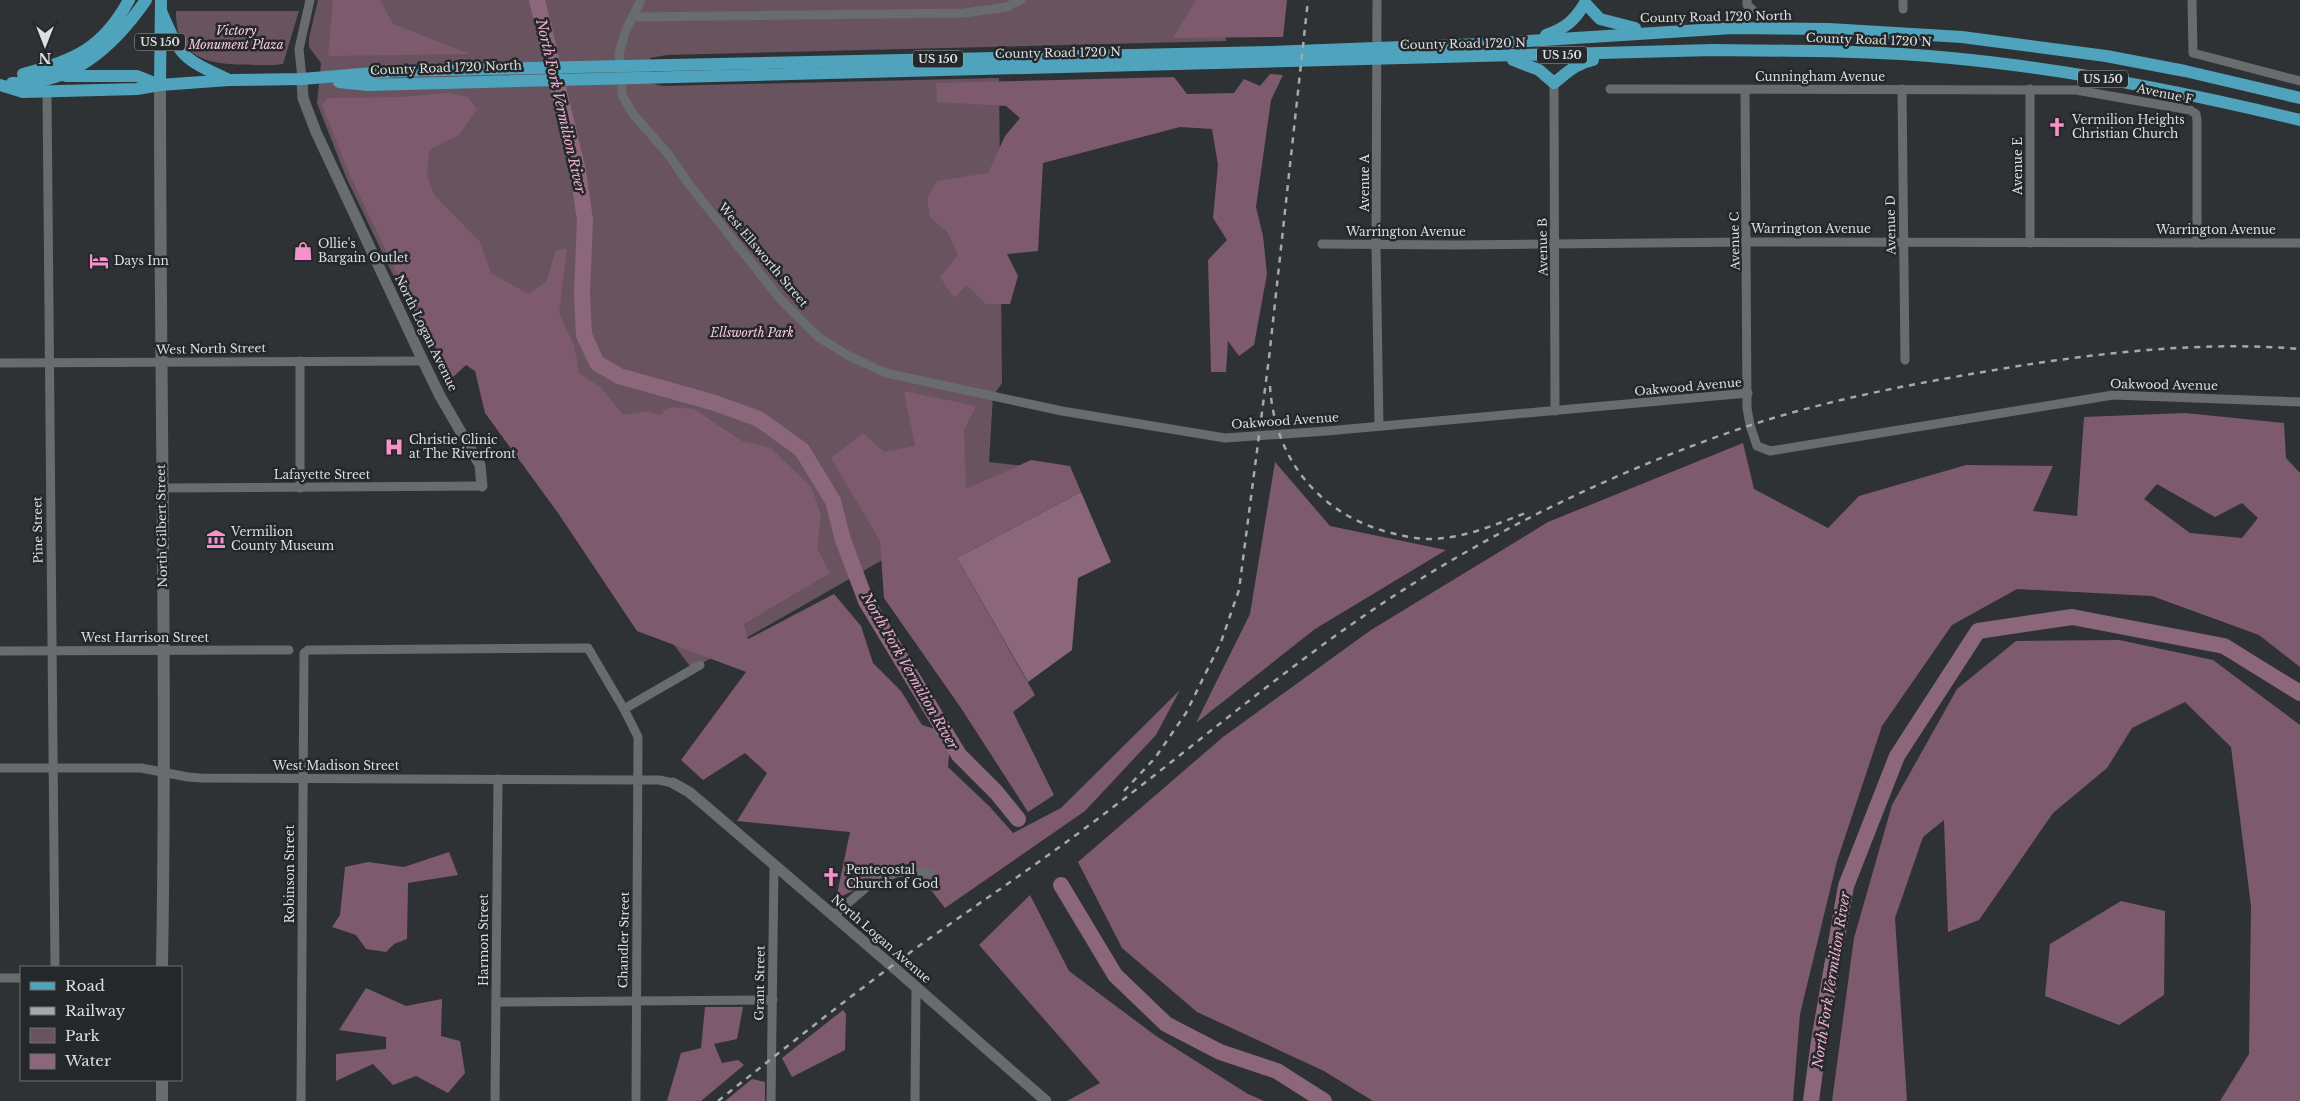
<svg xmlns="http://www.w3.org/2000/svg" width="2300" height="1101" viewBox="0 0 2300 1101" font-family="'Libre Baskerville',serif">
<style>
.green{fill:#68535e}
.forest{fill:#7d5a6d;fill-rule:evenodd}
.water{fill:#8c677b}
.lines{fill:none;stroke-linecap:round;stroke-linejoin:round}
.river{stroke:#8c677b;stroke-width:16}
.minor{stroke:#696c6d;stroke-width:9}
.tertiary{stroke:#696c6d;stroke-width:11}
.secondary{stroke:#696c6d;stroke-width:12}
.primary{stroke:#4fa3bd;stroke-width:12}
.rail{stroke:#a6a8aa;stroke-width:2.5;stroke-dasharray:6 6;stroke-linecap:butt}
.labels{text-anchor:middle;stroke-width:5;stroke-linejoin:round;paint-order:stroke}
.shield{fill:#25282a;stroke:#a5a7a9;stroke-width:1}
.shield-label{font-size:11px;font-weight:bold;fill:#dcdedf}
.street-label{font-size:12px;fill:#dcdedf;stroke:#25282a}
.park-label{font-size:12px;font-style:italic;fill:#fbc8e3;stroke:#25282a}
.poi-label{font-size:12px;fill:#dcdedf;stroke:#25282a;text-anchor:start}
.water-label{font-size:14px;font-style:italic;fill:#edafd1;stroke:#25282a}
</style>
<rect width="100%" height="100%" fill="#2f3234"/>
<g class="green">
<polygon points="318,0 1226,0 1226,41 667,55 650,58 651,83 662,86 999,78 1002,383 993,396 989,462 1043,468 692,669 499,412 461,339 429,349 432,343 416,312 407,304 346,177 317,103 321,63 309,47 309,38"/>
<path d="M176 11H299L283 64 274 65C231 64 175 72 176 11Z"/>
</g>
<g class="forest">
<polygon points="333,0 380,0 393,24 470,54 328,56"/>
<polygon points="1196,0 1287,0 1283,37 1173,38"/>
<polygon points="1270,74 1283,75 1271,100 1256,207 1263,236 1267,274 1254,345 1239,356 1228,341 1226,372 1211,372 1208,260 1227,240 1213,218 1218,165 1212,129 1180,127 1043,163 1038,251 1007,254 1018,276 1010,304 986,304 967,285 954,298 940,277 958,255 948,233 930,217 927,198 937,181 988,173 1005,136 1020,118 1006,106 937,102 936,83 1174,77 1187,94 1234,93 1244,79 1260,86"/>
<polygon points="449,93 468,97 477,109 459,135 429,150 427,175 434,195 480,242 491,273 529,294 546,282 556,250 567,249 559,313 574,345 579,373 601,388 624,415 646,411 660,415 670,407 694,409 742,441 771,448 812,488 821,515 817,548 830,573 744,624 748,639 834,594 861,626 873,663 901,691 922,725 951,734 948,767 990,807 1013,833 1061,808 1180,690 1156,735 1085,811 945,908 910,863 836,899 850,832 737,821 767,773 745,753 703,780 681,760 746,672 637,631 558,513 485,413 475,371 466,365 452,378 412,304 350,176 322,105 327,98 400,97"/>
<polygon points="904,391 976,406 964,430 966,489 1031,460 1070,466 1081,492 957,558 1035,695 1013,712 1054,795 1028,812 961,708 884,598 880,541 831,458 863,433 884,452 915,446"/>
<path d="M2185 413 2284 423 2286 458 2300 473V667L2259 635 2152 596 2017 589 1952 625 1882 726 1837 861 1800 1014 1793 1101H1373L1324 1071 1197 1012 1122 948 1078 862 1223 737 1371 630 1548 522 1743 443 1754 489 1828 528 1859 496 1966 465 2053 466 2033 511 2077 516 2084 417ZM2157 484 2215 517 2242 503 2258 518 2242 538 2190 533 2144 499Z"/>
<polygon points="1275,462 1330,526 1446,550 1315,629 1196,723 1250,614"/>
<polygon points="2119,640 2213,660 2300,725 2300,1101 2220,1101 2249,1054 2251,906 2231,747 2185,702 2132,728 2107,768 2053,813 1979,920 1948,932 1944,820 1923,837 1895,918 1907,1101 1832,1101 1854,938 1892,805 1957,689 2016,641"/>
<polygon points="449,852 458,875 408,883 407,939 394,944 386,952 366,949 356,935 332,927 340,915 345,867 368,862 404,867"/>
<polygon points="1030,895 1069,971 1156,1036 1248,1094 1264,1101 1067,1101 1100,1083 979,945"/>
<polygon points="2121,901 2165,911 2164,995 2119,1025 2045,996 2050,944"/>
<polygon points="366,988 406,1006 442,999 441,1036 460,1041 465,1073 448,1093 416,1076 393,1085 373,1064 336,1081 336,1054 386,1049 386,1037 339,1030"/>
<polygon points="705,1007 743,1007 737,1039 714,1044 722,1063 738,1060 744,1065 701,1101 667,1101 681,1053 701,1048"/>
<polygon points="843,1010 846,1014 845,1050 792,1077 782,1058"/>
<polygon points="752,1079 765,1082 765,1101 725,1101"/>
</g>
<polygon class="water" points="1081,492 1111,562 1078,578 1072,650 1028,682 957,558"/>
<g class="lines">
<g class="river">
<polyline points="537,0 578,171 585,220 582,295 584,335 597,363 619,376 715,403 759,419 802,450 833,501 843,540 866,601 959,755 996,792 1018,819"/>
<polyline points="1061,885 1115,975 1166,1024 1220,1052 1277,1071 1324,1101"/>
<polyline points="1811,1101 1819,1041 1846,886 1897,756 1978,631 2072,617 2224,646 2300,693"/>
</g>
<g class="minor">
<polyline points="641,0 626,30 619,53 622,95 633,114 669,155 688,183 781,300 818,337 849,356 886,373 1062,411 1225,438 1327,431 1748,393"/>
<polyline points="1377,0 1376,245 1379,426"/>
<polyline points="1747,0 1747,5 1752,9"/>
<polyline points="1903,0 1903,9"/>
<polyline points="2192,0 2193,53 2300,81"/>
<polyline points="633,17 964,13 1007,7 1021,0"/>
<polyline points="302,79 299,49 310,0"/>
<polyline points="1554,83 1555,411"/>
<polyline points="1610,89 2076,90 2190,110 2196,114 2197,120 2197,243"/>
<polyline points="1902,89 1905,360"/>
<polyline points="2030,89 2030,243"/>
<polyline points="1745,90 1747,408 1750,425 1757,446 1770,451 2113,395 2300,402"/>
<polyline points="47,92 55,967"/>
<polyline points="1322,244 1456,245 1748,242 2300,243"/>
<polyline points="0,363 423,361"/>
<polyline points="162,488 482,486"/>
<polyline points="300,488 300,361"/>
<polyline points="0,651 289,650"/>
<polyline points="624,709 700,665"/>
<polyline points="0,768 141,768 188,777 201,778 638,780 659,780 673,783"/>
<polyline points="833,916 871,883 898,872 931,873"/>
<polyline points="0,978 21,978"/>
<polyline points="496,1002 773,1000"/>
<polyline points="301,1101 304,653 308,650 315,650 588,648 624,709 638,737 636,1101"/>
<polyline points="495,1101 498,779"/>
<polyline points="771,1101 774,866"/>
<polyline points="915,1101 916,989"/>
</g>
<g class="tertiary">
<polyline points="302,79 303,98 316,132 423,361 440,396 480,465 482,486"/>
<polyline points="673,783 689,792 708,808 892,966 1046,1101"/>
</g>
<g class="secondary">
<path d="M160 85C160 379 167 673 162 967"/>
<polyline points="162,1080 162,1101"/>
</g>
<g class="primary">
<path d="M161 11C181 57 181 58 227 79"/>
<path d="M1546 35C1566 28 1574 21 1585 3L1600 19 1635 28"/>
<path d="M1513 60 1539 70 1554 83C1568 72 1575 64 1593 60"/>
<path d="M23 74C74 61 103 48 129 0"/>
<polyline points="66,76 137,76 160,85"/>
<path d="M339 82 368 85 1713 50C1792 51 1872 50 1951 58 2069 69 2185 92 2300 120"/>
<path d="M12 83C72 85 114 46 146 0"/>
<polyline points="0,85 23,92 137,89 160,85 229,80 302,79 397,71 1270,52 1482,44 1733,28 1829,29 1962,37 2106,56 2185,71 2300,98"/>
<polyline points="160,85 161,0"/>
</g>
<g class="rail">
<path d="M1270 386C1274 456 1316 511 1384 531 1399 535 1414 539 1429 539 1463 539 1497 524 1528 512"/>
<polyline points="1124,791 1155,758 1186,713 1221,642 1239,590 1269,358 1308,0"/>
<path d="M718 1101C775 1056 831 1011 889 968 952 921 1018 878 1080 832 1182 757 1277 673 1383 603 1495 529 1620 469 1748 426 1833 398 1923 382 2012 367 2106 352 2205 341 2300 349"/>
</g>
</g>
<defs>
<g id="church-bare" transform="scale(1.5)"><path d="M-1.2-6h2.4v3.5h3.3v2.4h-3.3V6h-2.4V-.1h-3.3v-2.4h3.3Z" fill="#f890cc" stroke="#25282a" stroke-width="2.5" paint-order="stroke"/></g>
<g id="shop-bare" transform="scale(1.5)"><path d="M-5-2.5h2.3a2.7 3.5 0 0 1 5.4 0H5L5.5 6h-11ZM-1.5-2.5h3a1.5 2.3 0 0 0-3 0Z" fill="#f890cc" stroke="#25282a" stroke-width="2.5" paint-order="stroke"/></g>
<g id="hotel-bare" transform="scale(1.5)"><path d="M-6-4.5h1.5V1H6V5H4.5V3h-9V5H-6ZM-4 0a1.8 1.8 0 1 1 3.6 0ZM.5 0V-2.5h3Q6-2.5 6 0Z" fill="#f890cc" stroke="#25282a" stroke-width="2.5" paint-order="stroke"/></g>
<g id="hospital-bare" transform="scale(1.5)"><path d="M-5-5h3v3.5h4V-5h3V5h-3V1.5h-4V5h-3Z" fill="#f890cc" stroke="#25282a" stroke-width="2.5" paint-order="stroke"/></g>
<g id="museum-bare" transform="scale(1.5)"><path d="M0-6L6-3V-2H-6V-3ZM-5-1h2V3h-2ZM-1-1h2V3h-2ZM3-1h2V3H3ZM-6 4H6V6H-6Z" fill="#f890cc" stroke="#25282a" stroke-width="2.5" paint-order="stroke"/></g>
</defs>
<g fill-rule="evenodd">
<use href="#church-bare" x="2057" y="127"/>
<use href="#shop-bare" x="303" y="251"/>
<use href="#hotel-bare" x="99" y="261"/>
<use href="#hospital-bare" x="394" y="447"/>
<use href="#museum-bare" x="216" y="539"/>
<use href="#church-bare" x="831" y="877"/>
</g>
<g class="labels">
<g class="shield">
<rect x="135" y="33.5" width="50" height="17" rx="4"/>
<rect x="1537" y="46.5" width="50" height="17" rx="4"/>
<rect x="913" y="50.5" width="50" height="17" rx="4"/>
<rect x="2078" y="70.5" width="50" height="17" rx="4"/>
</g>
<g class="shield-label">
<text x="160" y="46">US 150</text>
<text x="1562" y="59">US 150</text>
<text x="938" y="63">US 150</text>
<text x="2103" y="83">US 150</text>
</g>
<g class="street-label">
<text transform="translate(1716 17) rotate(-1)" y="4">County Road 1720 North</text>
<text transform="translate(1869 40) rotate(2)" y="4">County Road 1720 N</text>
<text transform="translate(1463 44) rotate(-1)" y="4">County Road 1720 N</text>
<text transform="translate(1058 53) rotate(-1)" y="4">County Road 1720 N</text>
<text transform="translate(446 68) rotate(-2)" y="4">County Road 1720 North</text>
<text x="1820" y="81">Cunningham Avenue</text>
<text transform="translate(2165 94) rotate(12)" y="4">Avenue F</text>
<text transform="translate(2018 166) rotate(-90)" y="4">Avenue E</text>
<text transform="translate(1365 183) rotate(-90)" y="4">Avenue A</text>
<text transform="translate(1891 225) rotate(-91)" y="4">Avenue D</text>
<text x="1811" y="233">Warrington Avenue</text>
<text x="2216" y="234">Warrington Avenue</text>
<text x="1406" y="236">Warrington Avenue</text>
<text transform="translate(1735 241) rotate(-91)" y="4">Avenue C</text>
<text transform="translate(1543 247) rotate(-91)" y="4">Avenue B</text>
<text transform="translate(763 255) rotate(50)" y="4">West Ellsworth Street</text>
<text transform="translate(426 333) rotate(64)" y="4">North Logan Avenue</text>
<text transform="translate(211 349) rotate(-1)" y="4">West North Street</text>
<text transform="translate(2164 385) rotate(1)" y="4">Oakwood Avenue</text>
<text transform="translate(1688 387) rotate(-5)" y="4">Oakwood Avenue</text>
<text transform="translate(1285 421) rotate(-4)" y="4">Oakwood Avenue</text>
<text x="322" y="479">Lafayette Street</text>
<text transform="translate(162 526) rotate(-91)" y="4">North Gilbert Street</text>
<text transform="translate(38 530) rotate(-91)" y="4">Pine Street</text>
<text x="145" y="642">West Harrison Street</text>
<text x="336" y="770">West Madison Street</text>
<text transform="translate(290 874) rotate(-90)" y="4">Robinson Street</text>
<text transform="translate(881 939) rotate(41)" y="4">North Logan Avenue</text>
<text transform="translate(484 940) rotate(-90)" y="4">Harmon Street</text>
<text transform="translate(624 940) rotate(-89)" y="4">Chandler Street</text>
<text transform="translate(760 983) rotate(-89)" y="4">Grant Street</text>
</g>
<g class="park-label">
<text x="236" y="35">Victory<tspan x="236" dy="14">Monument Plaza</tspan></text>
<text x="752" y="337">Ellsworth Park</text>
</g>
<g class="poi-label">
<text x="2072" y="124">Vermilion Heights<tspan x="2072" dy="14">Christian Church</tspan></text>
<text x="318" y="248">Ollie's<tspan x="318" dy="14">Bargain Outlet</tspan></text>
<text x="114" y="265">Days Inn</text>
<text x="409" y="444">Christie Clinic<tspan x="409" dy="14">at The Riverfront</tspan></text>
<text x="231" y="536">Vermilion<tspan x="231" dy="14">County Museum</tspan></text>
<text x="846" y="874">Pentecostal<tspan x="846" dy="14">Church of God</tspan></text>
</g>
<g class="water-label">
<text transform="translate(561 106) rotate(77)" y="5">North Fork Vermilion River</text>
<text transform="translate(910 671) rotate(60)" y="5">North Fork Vermilion River</text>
<text transform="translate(1831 980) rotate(-81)" y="5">North Fork Vermilion River</text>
</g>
</g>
<rect x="20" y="966" width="162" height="115" fill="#25282a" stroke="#6e7172"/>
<rect x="30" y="982" width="25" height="8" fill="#4fa3bd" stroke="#6e7172"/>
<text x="65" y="991" font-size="15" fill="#dcdedf">Road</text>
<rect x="30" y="1007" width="25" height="8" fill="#a6a8aa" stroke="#6e7172"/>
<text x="65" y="1016" font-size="15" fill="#dcdedf">Railway</text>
<rect x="30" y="1028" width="25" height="15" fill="#68535e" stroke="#6e7172"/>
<text x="65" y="1041" font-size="15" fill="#dcdedf">Park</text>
<rect x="30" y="1054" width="25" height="15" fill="#8c677b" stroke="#6e7172"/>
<text x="65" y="1066" font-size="15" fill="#dcdedf">Water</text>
<g transform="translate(45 45) rotate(180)" stroke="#25282a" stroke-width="4" paint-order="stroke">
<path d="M0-4L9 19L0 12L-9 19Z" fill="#dcdedf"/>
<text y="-8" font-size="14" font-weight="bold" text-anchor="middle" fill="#dcdedf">N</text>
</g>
</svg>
